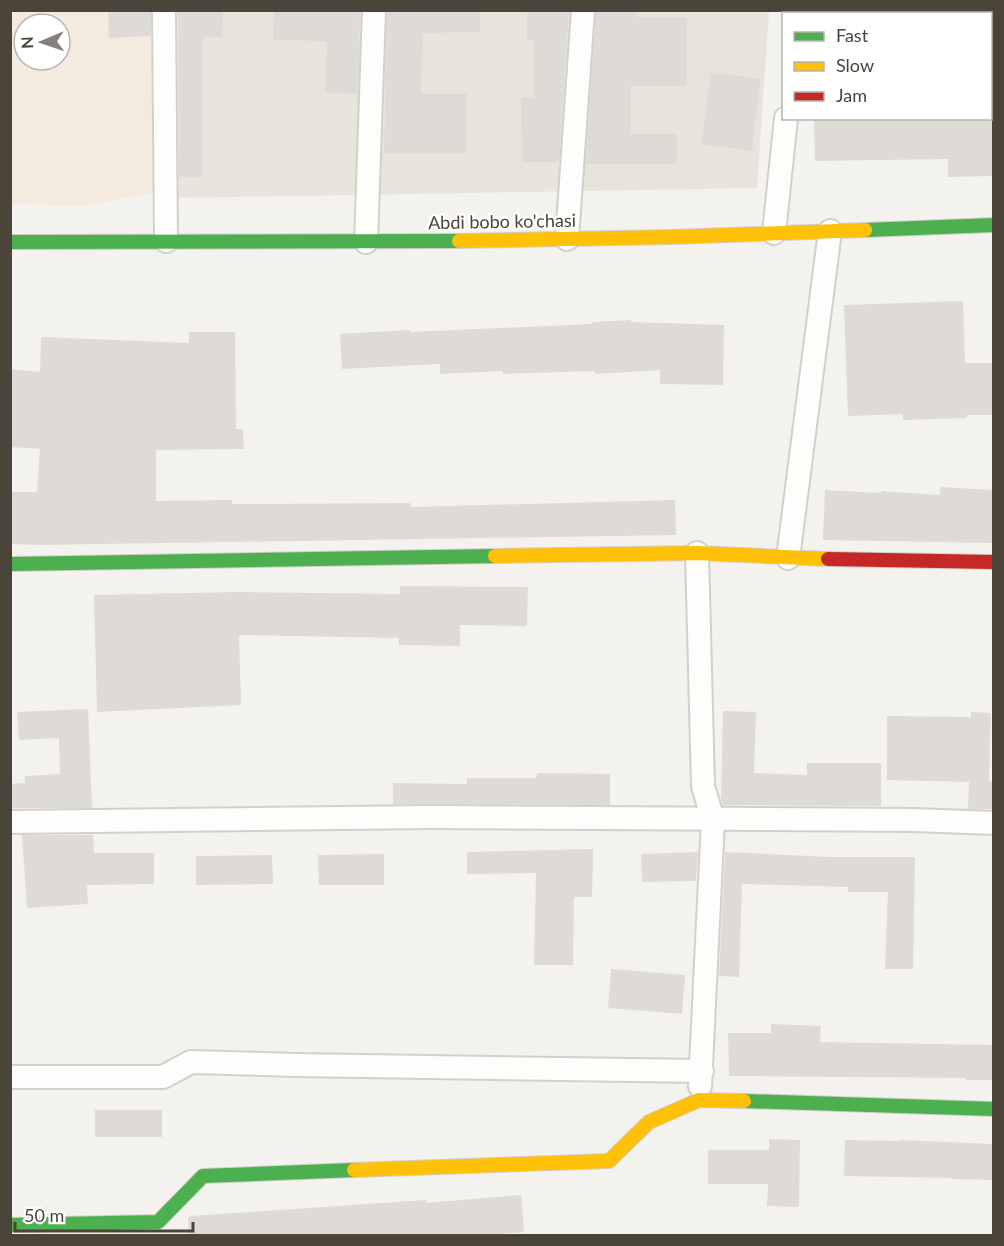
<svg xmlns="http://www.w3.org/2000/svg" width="1004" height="1246" viewBox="0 0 1004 1246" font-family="Lato,sans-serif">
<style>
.residential{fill:#e7e4dc}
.commercial{fill:#f3ebdf;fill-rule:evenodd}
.building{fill:#dedbd6}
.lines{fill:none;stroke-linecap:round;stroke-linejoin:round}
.street-casing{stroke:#d2d0cb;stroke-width:26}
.fast-casing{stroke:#d3cfc5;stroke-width:16}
.slow-casing{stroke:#d3cfc5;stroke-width:16}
.jam-casing{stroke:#d3cfc5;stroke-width:16}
.street{stroke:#fdfdfc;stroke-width:22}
.fast{stroke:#4caf50;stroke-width:14}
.slow{stroke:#ffc107;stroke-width:14}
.jam{stroke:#c62828;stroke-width:14}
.labels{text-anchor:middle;stroke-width:5;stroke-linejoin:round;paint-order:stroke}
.street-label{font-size:18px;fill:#4b4439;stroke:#fff}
</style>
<rect width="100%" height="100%" fill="#f4f2ee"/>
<polygon class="residential" points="175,11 769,11 757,188 174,198"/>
<path class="commercial" d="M11 11H180L179 188 86 206 11 204ZM24 24H60V60H24Z"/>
<g class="building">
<polygon points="108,10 151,10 151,36 109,38"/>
<polygon points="178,10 223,10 222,37 203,37 202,106 203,177 179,177"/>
<polygon points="274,10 360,10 358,94 325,93 327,41 273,40"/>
<polygon points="387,10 480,10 480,32 423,33 421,94 467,94 467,153 384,153"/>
<polygon points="527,10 569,10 559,162 522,162 521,97 534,97 534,40 527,40"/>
<polygon points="596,10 636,10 636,17 687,17 687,86 631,86 631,134 677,134 677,164 586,164"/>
<polygon points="711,72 761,79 752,151 701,144"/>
<polygon points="814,118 993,118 993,176 948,177 948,159 815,161"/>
<polygon points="963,301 965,363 993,363 993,415 967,415 967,418 903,420 903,414 848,416 844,305"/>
<polygon points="631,320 631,322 724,325 723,385 660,384 660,370 595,374 595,371 503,374 503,371 440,374 440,364 342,369 340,334 410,330 410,332 592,324 592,322"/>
<polygon points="189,332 235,332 236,429 243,429 244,449 156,450 156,501 232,500 232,504 410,503 410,507 675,500 676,535 40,545 10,544 10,492 37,492 40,449 10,447 10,369 40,372 41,337 189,343"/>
<polygon points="940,487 993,490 993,543 823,540 825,490 881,493 881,491 940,495"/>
<polygon points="400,586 528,587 527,626 460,625 460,646 399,645 399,638 239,635 241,705 97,712 94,595 238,592 400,594"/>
<polygon points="88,709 92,808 10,808 10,784 25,783 25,776 60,774 59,738 19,740 17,712"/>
<polygon points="723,711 756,712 754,773 807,775 807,763 881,763 881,806 723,805 721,800"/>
<polygon points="971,712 991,713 989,781 993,781 993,809 968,809 969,782 887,780 887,716 971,717"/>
<polygon points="537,773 610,774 610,805 393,804 393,783 467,784 467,778 536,778"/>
<polygon points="22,835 93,835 94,853 154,853 154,884 87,885 88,904 27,908"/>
<polygon points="593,849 592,897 574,897 573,965 534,965 536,873 467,874 467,852"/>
<polygon points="698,852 696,881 642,882 641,854"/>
<polygon points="725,852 831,857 915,857 913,969 885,969 888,892 848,892 848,887 742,884 739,977 719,976"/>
<polygon points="384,854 384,885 319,885 318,855"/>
<polygon points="272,855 273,884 196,885 196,856"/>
<polygon points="611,969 685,975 682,1014 608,1008"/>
<polygon points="771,1024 821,1026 820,1042 993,1045 993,1080 966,1080 966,1078 729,1076 728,1033 771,1033"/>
<rect x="95" y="1110" width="67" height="27"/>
<polygon points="769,1139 800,1140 799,1207 767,1206 768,1184 708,1184 708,1150 769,1150"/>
<polygon points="845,1140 899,1141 899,1140 993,1144 993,1180 951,1179 951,1178 844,1176"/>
<polygon points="521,1195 524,1232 482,1236 437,1236 436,1234 411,1236 189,1236 188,1218 190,1216 426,1200 426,1203"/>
</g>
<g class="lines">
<g class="street-casing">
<g id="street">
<polyline points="164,10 166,241"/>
<polyline points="797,14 797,10"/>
<polyline points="774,233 786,118"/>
<polyline points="567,239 583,10"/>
<polyline points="366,242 374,10"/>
<polyline points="697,553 703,786 713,820 700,1086"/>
<polyline points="788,558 830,231"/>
<polyline points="10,822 430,817 914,820 994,823"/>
<polyline points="10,1077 163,1077 191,1062 296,1065 702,1071"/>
</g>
</g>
<g class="fast-casing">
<g id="fast">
<polyline points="865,230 994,225"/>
<polyline points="10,242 459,241"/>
<polyline points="10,564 495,556"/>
<polyline points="744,1101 994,1109"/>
<polyline points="10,1225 158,1222 203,1176 354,1170"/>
</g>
</g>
<g class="slow-casing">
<g id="slow">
<polyline points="459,241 671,237 865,230"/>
<polyline points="495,556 697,553 828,559"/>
<polyline points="354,1170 609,1161 649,1122 699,1100 744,1101"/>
</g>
</g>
<g class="jam-casing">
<polyline id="jam" points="828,559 994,562"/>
</g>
<use href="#street" class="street"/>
<use href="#fast" class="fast"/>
<use href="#slow" class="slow"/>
<use href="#jam" class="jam"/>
</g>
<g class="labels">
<g class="street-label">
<text transform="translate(502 222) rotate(-1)" y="6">Abdi bobo ko'chasi</text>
</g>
</g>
<rect width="1004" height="1246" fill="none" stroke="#4b4439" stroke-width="24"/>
<rect x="782" y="12" width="210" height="108" fill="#ffffff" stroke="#b7b4b0" stroke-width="1.5"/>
<rect x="794" y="32" width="30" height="9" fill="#4caf50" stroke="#b7b4b0" stroke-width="1.5"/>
<text x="836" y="42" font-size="18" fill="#4b4439">Fast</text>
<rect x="794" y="62" width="30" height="9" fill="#ffc107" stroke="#b7b4b0" stroke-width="1.5"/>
<text x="836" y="72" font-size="18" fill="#4b4439">Slow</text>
<rect x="794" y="92" width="30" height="9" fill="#c62828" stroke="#b7b4b0" stroke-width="1.5"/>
<text x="836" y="102" font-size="18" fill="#4b4439">Jam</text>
<g transform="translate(42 42) rotate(268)"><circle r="28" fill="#ffffff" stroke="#b7b4b0" stroke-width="1.5"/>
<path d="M0-4.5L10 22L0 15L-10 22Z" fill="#868178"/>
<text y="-9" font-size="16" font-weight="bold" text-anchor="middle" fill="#4b4439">N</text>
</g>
<path d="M15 1222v9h178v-9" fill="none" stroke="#4b4439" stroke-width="3"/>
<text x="24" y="1222" font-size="18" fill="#4b4439" stroke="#ffffff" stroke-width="4.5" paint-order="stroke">50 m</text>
</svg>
